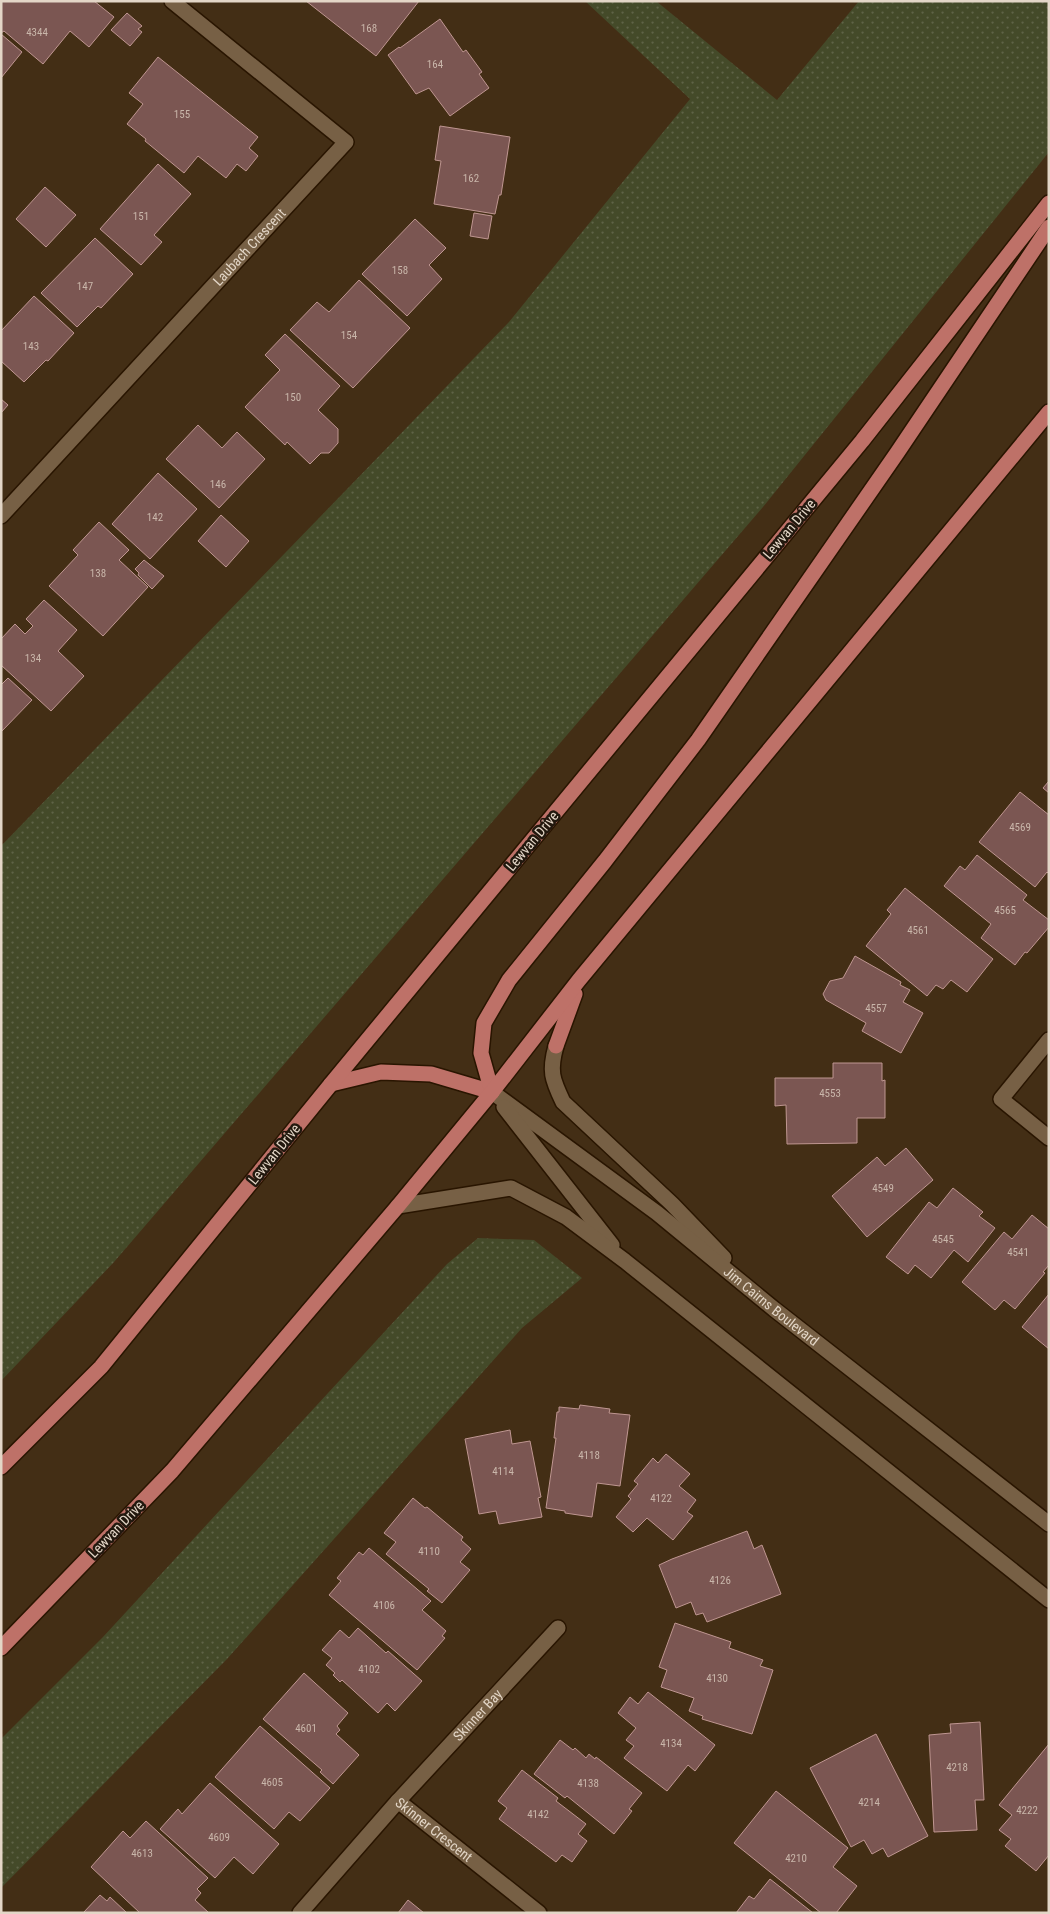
<svg xmlns="http://www.w3.org/2000/svg" width="1050" height="1914" viewBox="0 0 1050 1914" font-family="'Roboto Condensed',sans-serif">
<style>
.grass{fill:url(#grass-dots)}
.building{fill:#7b5652;stroke:#bf9691}
.lines{fill:none;stroke-linecap:round;stroke-linejoin:round}
.minor-casing{stroke:#291500;stroke-width:18}
.major-casing{stroke:#291500;stroke-width:18}
.minor{stroke:#776045;stroke-width:15}
.major{stroke:#be7168;stroke-width:15}
.labels{text-anchor:middle;stroke-width:5;stroke-linejoin:round;paint-order:stroke}
.number-label{font-size:11px;fill:#c9b6aa}
.street-label{font-size:14px;fill:#e3d6c7;stroke:#22180e}
</style>
<defs>
<pattern id="grass-dots" width="8" height="8" patternUnits="userSpaceOnUse" patternTransform="scale(1.25)"><rect width="8" height="8" fill="#444a29"/><path d="M2 2h.1M6 6h.1" fill="none" stroke="#5f6347" stroke-width="1.8" stroke-linecap="round"/></pattern>
</defs>
<rect width="100%" height="100%" fill="#432e15"/>
<g class="grass">
<polygon points="585,1 656,1 777,100 859,1 1049,1 1049,152 763,507 114,1262 1,1381 1,846 509,322 690,99"/>
<polygon points="478,1238 534,1240 582,1278 522,1328 227,1659 1,1888 1,1739 103,1637 447,1264"/>
</g>
<g class="building">
<polygon points="1,1 94,1 114,17 89,47 70,31 43,64 4,31 1,33"/>
<polygon points="306,1 419,1 376,56"/>
<polygon points="127,13 142,26 138,29 142,32 130,46 111,30"/>
<polygon points="440,19 463,52 466,50 482,72 479,74 489,88 450,116 429,88 416,94 388,55 399,47 400,48"/>
<polygon points="1,34 22,52 1,78"/>
<polygon points="158,57 258,137 249,148 258,156 246,171 237,164 226,178 198,156 184,173 145,141 146,139 127,124 143,104 129,93"/>
<polygon points="440,126 510,137 501,195 499,195 495,214 434,204 441,161 435,160"/>
<polygon points="158,164 191,194 154,235 162,242 141,265 100,229"/>
<polygon points="45,187 76,215 46,247 16,219"/>
<polygon points="474,213 492,216 488,239 470,236"/>
<polygon points="415,219 446,248 429,265 442,279 407,316 362,274"/>
<polygon points="95,238 133,274 101,308 98,306 77,327 41,293"/>
<polygon points="359,280 410,328 353,388 290,330 317,302 329,312"/>
<polygon points="34,296 74,333 48,361 46,360 24,382 1,361 1,331"/>
<polygon points="285,334 340,386 318,410 338,429 338,443 329,453 321,453 310,464 287,442 285,445 245,407 280,370 265,355"/>
<polygon points="1,399 8,405 1,413"/>
<polygon points="198,425 222,448 237,432 265,459 219,508 166,459"/>
<polygon points="158,473 197,509 150,559 112,524"/>
<polygon points="221,515 249,541 226,567 198,541"/>
<polygon points="99,522 129,550 119,560 148,587 103,636 49,586 78,555 73,550"/>
<polygon points="144,560 164,576 152,589 138,575 139,573 135,569"/>
<polygon points="44,600 77,630 58,651 84,676 51,711 1,665 1,639 15,624 25,634 33,626 26,619"/>
<polygon points="8,678 32,700 1,732 1,685"/>
<polygon points="1049,781 1049,793 1043,788"/>
<polygon points="1020,792 1049,815 1049,874 1047,872 1035,887 979,842"/>
<polygon points="977,855 1027,895 1023,900 1049,920 1049,927 1027,953 1025,952 1015,965 981,938 991,924 944,886 960,866 965,870"/>
<polygon points="905,888 993,959 967,992 951,980 943,989 936,985 927,996 866,946 891,914 887,910"/>
<polygon points="855,956 901,982 900,985 910,990 903,1002 923,1013 901,1053 862,1031 866,1023 826,1000 823,994 830,981 843,978"/>
<polygon points="833,1063 882,1063 882,1081 885,1080 885,1118 857,1118 857,1143 787,1144 786,1105 775,1106 775,1078 833,1078"/>
<polygon points="906,1148 933,1180 867,1237 832,1196 877,1157 885,1166"/>
<polygon points="953,1188 983,1212 979,1216 995,1228 968,1262 954,1250 931,1278 915,1265 908,1274 886,1257 929,1202 937,1208"/>
<polygon points="1032,1215 1049,1229 1049,1265 1043,1272 1045,1273 1015,1309 1004,1300 995,1310 962,1282 1004,1232 1012,1239"/>
<polygon points="1049,1294 1049,1349 1022,1327"/>
<polygon points="580,1405 610,1409 609,1413 630,1415 620,1486 597,1483 592,1517 565,1513 565,1511 546,1508 556,1438 554,1438 557,1412 559,1412 559,1407 579,1409"/>
<polygon points="510,1430 512,1444 530,1441 541,1497 538,1498 542,1517 499,1524 496,1511 479,1514 465,1439"/>
<polygon points="666,1454 690,1474 679,1486 696,1500 687,1512 693,1516 673,1540 647,1518 633,1532 616,1517 631,1499 628,1496 638,1484 634,1481 653,1458 658,1463"/>
<polygon points="413,1498 425,1508 427,1507 463,1537 461,1540 471,1549 460,1562 470,1570 442,1603 427,1591 429,1589 386,1554 396,1542 384,1533"/>
<polygon points="747,1531 754,1549 762,1545 781,1594 707,1622 703,1613 696,1615 691,1602 676,1608 659,1565 672,1559"/>
<polygon points="369,1548 431,1601 422,1610 446,1631 442,1636 445,1638 417,1670 329,1595 341,1581 337,1578 359,1552 363,1555"/>
<polygon points="675,1623 731,1642 729,1648 763,1660 760,1666 773,1670 752,1734 702,1719 703,1716 689,1711 694,1698 661,1687 667,1670 659,1667"/>
<polygon points="358,1628 386,1653 388,1651 422,1681 395,1711 387,1703 378,1713 342,1680 340,1682 333,1675 335,1673 326,1665 332,1658 322,1650 340,1630 349,1638"/>
<polygon points="304,1673 348,1713 337,1726 340,1730 336,1734 359,1755 333,1784 320,1772 322,1770 263,1719"/>
<polygon points="648,1692 715,1745 695,1771 688,1765 667,1791 624,1758 634,1746 626,1740 636,1728 618,1713 630,1697 638,1704"/>
<polygon points="980,1722 984,1800 975,1800 977,1830 934,1832 929,1735 951,1733 950,1724"/>
<polygon points="260,1726 330,1788 300,1821 289,1812 274,1829 215,1777"/>
<polygon points="876,1734 928,1836 888,1857 883,1848 872,1854 864,1840 851,1847 810,1768"/>
<polygon points="560,1740 573,1750 575,1748 586,1758 589,1754 595,1759 596,1757 642,1793 629,1809 632,1811 614,1834 567,1796 565,1798 534,1774"/>
<polygon points="1049,1744 1049,1855 1036,1871 1005,1846 1011,1839 999,1830 1012,1815 999,1805"/>
<polygon points="522,1770 558,1798 556,1801 586,1824 578,1834 587,1841 572,1862 562,1855 556,1862 499,1819 507,1808 498,1801"/>
<polygon points="210,1783 279,1844 253,1874 234,1857 215,1878 160,1829 178,1809 182,1814"/>
<polygon points="776,1791 848,1848 833,1867 857,1886 836,1913 821,1913 734,1843"/>
<polygon points="146,1821 208,1878 197,1889 201,1893 195,1900 209,1913 140,1913 91,1867 123,1831 130,1838"/>
<polygon points="770,1879 813,1913 736,1913 749,1896 754,1899"/>
<polygon points="100,1895 107,1901 110,1897 127,1913 83,1913"/>
<polygon points="408,1900 424,1913 398,1913"/>
</g>
<g class="lines">
<g class="minor-casing">
<g id="minor">
<path id="s1" d="M1 516 346 142 172 1"/>
<polyline points="1049,1040 1001,1099 1049,1138"/>
<path d="M556 1046C549 1071 552 1079 563 1102L672 1204 724 1258"/>
<path id="s2" d="M492 1092 657 1213 774 1309 1049 1524"/>
<polyline points="504,1107 612,1245"/>
<polyline points="398,1206 511,1188 566,1217 625,1261 1049,1600"/>
<path id="s3" d="M398 1801 539 1913"/>
<path id="s4" d="M300 1913 398 1801 558 1628"/>
</g>
</g>
<g class="major-casing">
<g id="major">
<polyline points="556,1046 575,994"/>
<polyline points="331,1084 381,1072 431,1074 492,1092"/>
<polyline points="492,1092 481,1053 484,1023 509,980 605,861 698,740 897,453 1049,227"/>
<polyline points="1,1467 101,1367 331,1084 862,441 1049,203"/>
<polyline points="1,1648 172,1471 398,1206 492,1092 579,980 1049,412"/>
</g>
</g>
<use href="#minor" class="minor"/>
<use href="#major" class="major"/>
</g>
<g class="labels">
<g class="number-label">
<text x="369" y="32">168</text>
<text x="37" y="36">4344</text>
<text x="435" y="68">164</text>
<text x="182" y="118">155</text>
<text x="471" y="182">162</text>
<text x="141" y="220">151</text>
<text x="400" y="274">158</text>
<text x="85" y="290">147</text>
<text x="349" y="339">154</text>
<text x="31" y="350">143</text>
<text x="293" y="401">150</text>
<text x="218" y="488">146</text>
<text x="155" y="521">142</text>
<text x="98" y="577">138</text>
<text x="33" y="662">134</text>
<text x="1020" y="831">4569</text>
<text x="1005" y="914">4565</text>
<text x="918" y="934">4561</text>
<text x="876" y="1012">4557</text>
<text x="830" y="1097">4553</text>
<text x="883" y="1192">4549</text>
<text x="943" y="1243">4545</text>
<text x="1018" y="1256">4541</text>
<text x="589" y="1459">4118</text>
<text x="503" y="1475">4114</text>
<text x="661" y="1502">4122</text>
<text x="429" y="1555">4110</text>
<text x="720" y="1584">4126</text>
<text x="384" y="1609">4106</text>
<text x="369" y="1673">4102</text>
<text x="717" y="1682">4130</text>
<text x="306" y="1732">4601</text>
<text x="671" y="1747">4134</text>
<text x="957" y="1771">4218</text>
<text x="272" y="1786">4605</text>
<text x="588" y="1787">4138</text>
<text x="869" y="1806">4214</text>
<text x="1027" y="1814">4222</text>
<text x="538" y="1818">4142</text>
<text x="219" y="1841">4609</text>
<text x="142" y="1857">4613</text>
<text x="796" y="1862">4210</text>
</g>
<g class="street-label">
<text dy="5" stroke="none"><textPath href="#s1" startOffset="366">Laubach Crescent</textPath></text>
<text transform="translate(789 529) rotate(-50)" y="5">Lewvan Drive</text>
<text transform="translate(532 841) rotate(-50)" y="5">Lewvan Drive</text>
<text transform="translate(274 1154) rotate(-51)" y="5">Lewvan Drive</text>
<text dy="5" stroke="none"><textPath href="#s2" startOffset="352">Jim Cairns Boulevard</textPath></text>
<text transform="translate(116 1529) rotate(-46)" y="5">Lewvan Drive</text>
<text dy="5" stroke="none"><textPath href="#s4" startOffset="266">Skinner Bay</textPath></text>
<text dy="5" stroke="none"><textPath href="#s3" startOffset="46">Skinner Crescent</textPath></text>
</g>
</g>
<rect width="1050" height="1914" fill="none" stroke="#e3d6c7" stroke-width="5"/>
</svg>
